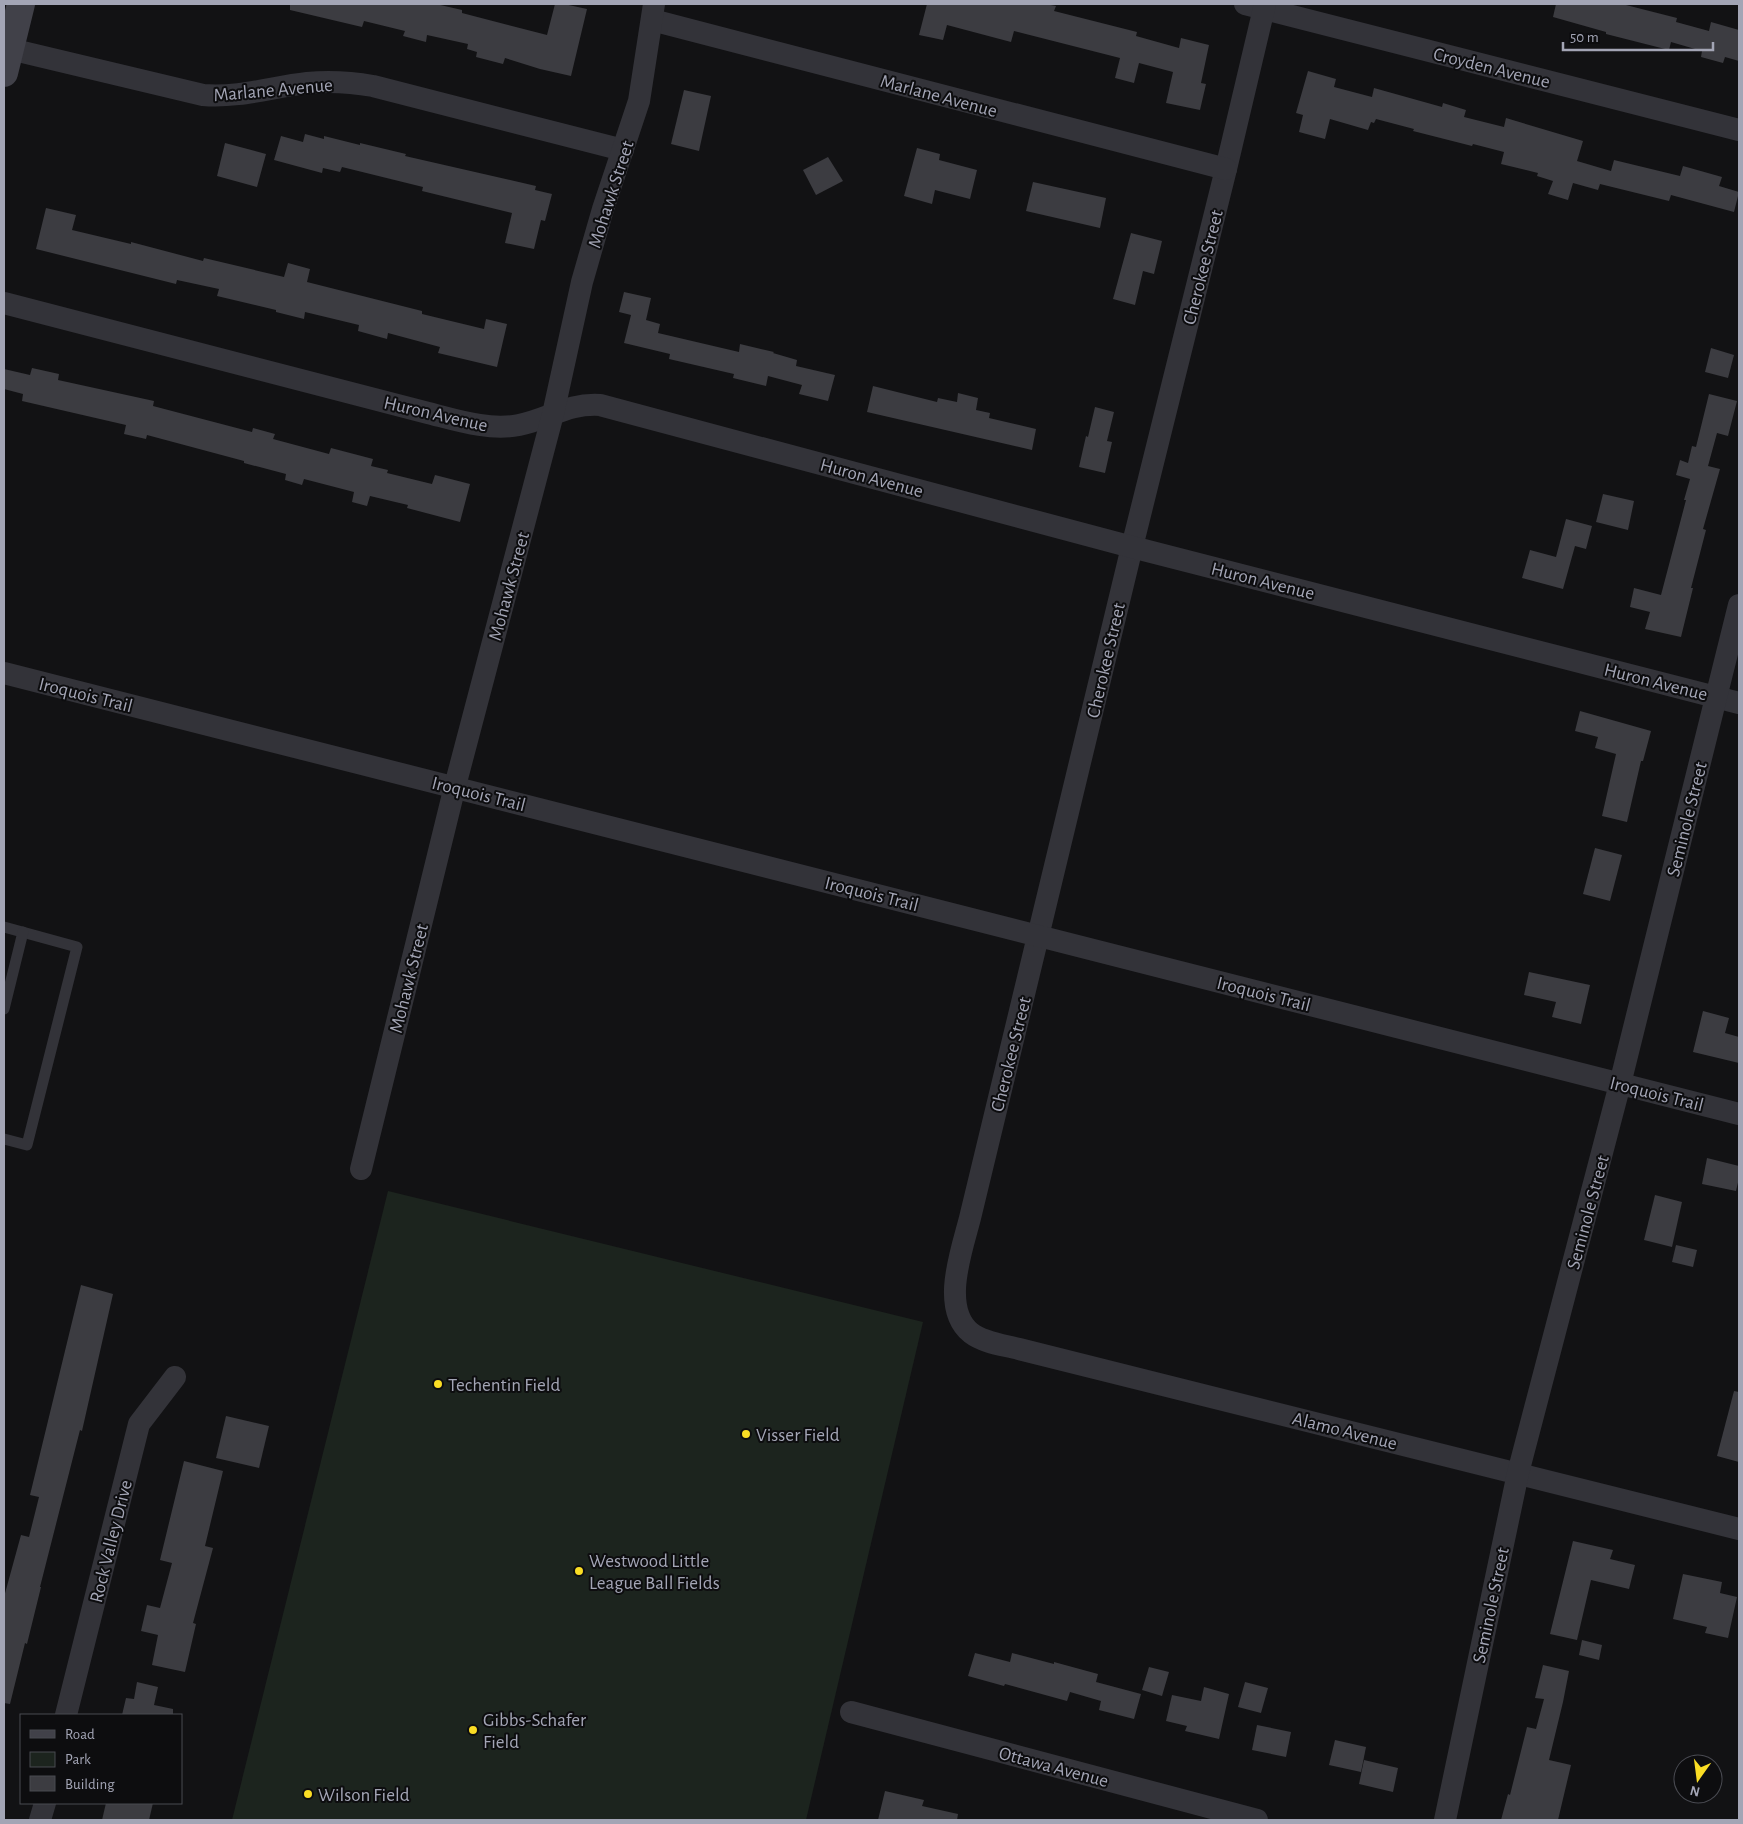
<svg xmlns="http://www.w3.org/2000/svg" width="1743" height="1824" viewBox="0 0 1743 1824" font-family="'Alegreya Sans',sans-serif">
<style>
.green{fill:#1c241e}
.building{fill:#3c3c41}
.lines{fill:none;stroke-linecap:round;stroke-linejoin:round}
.lane{stroke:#333339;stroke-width:11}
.street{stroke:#333339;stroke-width:22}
.secondary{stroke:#414149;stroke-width:28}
.poi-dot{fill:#fadd24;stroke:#0d0d0f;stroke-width:2}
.labels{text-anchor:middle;stroke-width:4;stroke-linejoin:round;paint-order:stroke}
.street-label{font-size:19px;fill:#a3a5b5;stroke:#0d0d0f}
.poi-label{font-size:19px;fill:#a3a5b5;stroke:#0d0d0f;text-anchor:start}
</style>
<rect width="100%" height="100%" fill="#121214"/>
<polygon class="green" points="388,1191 923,1322 806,1820 232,1820"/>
<g class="building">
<polygon points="290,4 436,4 462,10 462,13 547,35 555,4 564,4 587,9 571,76 540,69 505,58 503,64 476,57 477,52 467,49 468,44 427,35 426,42 403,36 405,31 364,21 362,27 290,10"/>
<polygon points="927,4 1045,4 1056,6 1054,11 1137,32 1136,36 1179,48 1181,38 1209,45 1201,83 1206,84 1200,110 1166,103 1173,72 1139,63 1134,83 1115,78 1120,58 1014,31 1011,42 947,25 943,40 919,35"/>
<polygon points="1556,4 1622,4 1677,18 1676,22 1709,31 1711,22 1739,30 1739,61 1725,57 1723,63 1701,57 1702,51 1671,42 1669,50 1606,34 1606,32 1553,17"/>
<polygon points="1308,71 1336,79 1334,87 1372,97 1374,88 1442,107 1443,103 1466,110 1464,117 1504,127 1506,118 1583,141 1577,161 1611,171 1614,160 1680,176 1683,166 1722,177 1719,186 1739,192 1734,212 1671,195 1669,201 1600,184 1598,190 1573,183 1568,200 1548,194 1553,181 1537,176 1538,173 1501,164 1504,152 1473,144 1472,146 1413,131 1414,129 1376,119 1374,123 1371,122 1368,130 1330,119 1325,139 1299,132 1303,115 1296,113"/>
<polygon points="684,90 711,96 699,151 671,144"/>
<polygon points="305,134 324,139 324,136 360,145 360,143 406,154 405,156 536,186 535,190 552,194 545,221 541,220 534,249 505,243 512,213 422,191 423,187 342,167 340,172 323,168 322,173 274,160 281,136 303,142"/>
<polygon points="225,143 266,154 257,187 217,176"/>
<polygon points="917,148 940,154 939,160 977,170 970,199 935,190 932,204 904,196"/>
<polygon points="828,157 843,181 816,195 803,170"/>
<polygon points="1033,182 1106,198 1100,228 1026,211"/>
<polygon points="46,208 76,215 72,230 131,244 131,242 203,261 204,258 284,277 288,263 310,269 307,282 422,311 422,314 484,329 486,319 507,324 497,367 438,353 440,347 388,333 387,339 358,331 359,325 305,312 304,319 276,312 276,310 217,296 219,289 177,280 176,284 36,249"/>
<polygon points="1131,233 1162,241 1154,274 1143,271 1135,305 1113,299"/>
<polygon points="624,292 651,298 646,320 660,324 658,333 739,352 740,344 774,352 773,353 797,360 796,366 835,375 828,401 799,394 802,385 768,376 766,386 733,378 734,374 669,359 670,354 624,343 631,315 619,312"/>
<polygon points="1711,348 1734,355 1728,378 1705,372"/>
<polygon points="32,368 59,374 58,380 154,401 153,406 252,432 253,428 275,434 273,439 329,454 331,448 373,459 371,466 388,470 387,473 432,484 435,475 470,484 460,522 407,508 408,505 370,496 367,506 352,502 354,492 304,479 302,485 285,480 286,474 244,463 244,461 147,435 146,439 124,434 126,425 22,401 23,394 4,389 4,369 30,375"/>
<polygon points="873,386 937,402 938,398 957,402 958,393 978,398 976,410 990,413 989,418 1036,429 1032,450 867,412"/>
<polygon points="1709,394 1737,401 1728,436 1717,433 1708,466 1720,469 1703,529 1706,530 1691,588 1693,588 1681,637 1645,629 1650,612 1630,607 1634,588 1661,595 1686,500 1684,500 1690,479 1676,475 1680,460 1688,463 1692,446 1696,447"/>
<polygon points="1095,407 1114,412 1107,441 1112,442 1105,473 1079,467 1086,436 1088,437"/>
<polygon points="1603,494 1634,501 1628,530 1596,522"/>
<polygon points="1566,519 1592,526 1586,549 1575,546 1563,589 1522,578 1530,550 1556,557"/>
<polygon points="1580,711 1651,731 1643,761 1641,761 1627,822 1602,816 1616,754 1595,748 1598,737 1575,731"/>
<polygon points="1595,848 1622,855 1610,901 1583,894"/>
<polygon points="1529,972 1590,985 1581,1024 1552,1017 1556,1002 1524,995"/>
<polygon points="1703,1011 1729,1018 1725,1033 1739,1037 1739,1063 1693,1052"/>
<polygon points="1707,1158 1739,1166 1739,1178 1736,1191 1702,1184"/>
<polygon points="1655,1195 1682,1202 1672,1247 1644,1240"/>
<polygon points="1676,1245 1697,1250 1693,1267 1672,1262"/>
<polygon points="81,1285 113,1294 82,1431 80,1430 40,1587 41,1587 27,1644 25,1643 10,1704 4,1703 4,1597 21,1535 29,1537 39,1497 30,1495"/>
<polygon points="1734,1391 1739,1392 1739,1462 1717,1456"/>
<polygon points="226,1416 269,1426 259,1468 216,1458"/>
<polygon points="184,1461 223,1471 205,1546 213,1548 193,1623 196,1624 185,1672 152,1665 158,1635 141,1631 147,1605 160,1608 172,1563 160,1560"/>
<polygon points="1573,1541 1613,1550 1610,1559 1635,1565 1629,1589 1591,1580 1577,1640 1550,1634"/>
<polygon points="1683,1574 1722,1582 1720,1593 1737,1597 1728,1638 1705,1633 1707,1627 1673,1619"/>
<polygon points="1582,1640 1602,1645 1599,1660 1579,1655"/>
<polygon points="975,1653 1010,1662 1012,1653 1054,1664 1054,1662 1098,1674 1096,1682 1141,1694 1134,1719 1099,1710 1101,1701 1070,1692 1067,1701 1005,1684 1004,1686 968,1676"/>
<polygon points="1543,1665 1569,1671 1563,1702 1549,1760 1571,1765 1558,1820 1501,1820 1508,1794 1510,1795 1527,1727 1536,1729 1544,1699 1535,1698"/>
<polygon points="1149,1667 1169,1672 1162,1696 1142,1690"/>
<polygon points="137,1682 158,1687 154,1705 173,1709 173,1715 122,1715 126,1698 134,1699"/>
<polygon points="1245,1682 1268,1688 1261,1713 1238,1707"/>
<polygon points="1204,1687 1229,1694 1219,1739 1185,1731 1187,1726 1166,1721 1172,1695 1201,1701"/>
<polygon points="1257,1725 1291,1732 1286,1757 1252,1750"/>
<polygon points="1335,1740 1366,1747 1361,1772 1329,1765"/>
<polygon points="1364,1760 1398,1768 1393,1792 1359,1784"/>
<polygon points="885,1791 924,1800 922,1806 958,1814 957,1820 878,1820"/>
<polygon points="106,1803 153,1803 149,1820 102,1820"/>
</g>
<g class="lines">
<g class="lane">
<polyline points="4,927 77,947 27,1145 4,1139"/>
<polyline points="4,1009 23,932"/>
</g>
<g class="street">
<polyline points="1245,4 1739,130"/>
<path d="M1265 4 1226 169 1132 547 970 1218C962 1250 940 1308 971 1333 984 1343 1004 1345 1019 1349L1739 1529"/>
<polyline points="652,20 1226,169"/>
<path d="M10 49 203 95C239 98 272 87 307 83 329 81 350 82 373 86L623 150"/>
<path d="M4 303 428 413C456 420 489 431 519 425 550 419 567 403 600 405L1132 547 1739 703"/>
<polyline points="4,673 1739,1114"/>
<polyline points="361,1169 455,786 553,414 582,282 603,209 639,101 654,4"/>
<polyline points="851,1712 1257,1820"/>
<polyline points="66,1715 139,1424 175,1377"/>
<polyline points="40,1820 45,1803"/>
<polyline points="1445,1820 1518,1473 1620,1084 1739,605"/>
</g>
<polyline class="secondary" points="4,73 21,4"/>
</g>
<g class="poi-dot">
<circle cx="438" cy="1384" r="5"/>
<circle cx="746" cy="1434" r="5"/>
<circle cx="579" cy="1571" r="5"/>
<circle cx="473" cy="1730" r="5"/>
<circle cx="308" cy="1794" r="5"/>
</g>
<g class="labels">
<g class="street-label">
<text transform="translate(1492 67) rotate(14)" y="7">Croyden Avenue</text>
<text transform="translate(273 89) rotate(-5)" y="7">Marlane Avenue</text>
<text transform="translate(939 95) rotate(15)" y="7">Marlane Avenue</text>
<text transform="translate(610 194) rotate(-72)" y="7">Mohawk Street</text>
<text transform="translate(1202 267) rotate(-76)" y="7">Cherokee Street</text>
<text transform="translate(436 413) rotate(13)" y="7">Huron Avenue</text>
<text transform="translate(872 477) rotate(15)" y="7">Huron Avenue</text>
<text transform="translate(1263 580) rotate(14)" y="7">Huron Avenue</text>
<text transform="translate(508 586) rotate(-75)" y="7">Mohawk Street</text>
<text transform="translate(1105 660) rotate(-77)" y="7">Cherokee Street</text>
<text transform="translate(1656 681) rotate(14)" y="7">Huron Avenue</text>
<text transform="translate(86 694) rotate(14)" y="7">Iroquois Trail</text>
<text transform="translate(479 793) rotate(14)" y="7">Iroquois Trail</text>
<text transform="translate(1686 819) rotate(-76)" y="7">Seminole Street</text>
<text transform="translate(872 893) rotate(14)" y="7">Iroquois Trail</text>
<text transform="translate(408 978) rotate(-76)" y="7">Mohawk Street</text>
<text transform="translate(1264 993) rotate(14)" y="7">Iroquois Trail</text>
<text transform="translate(1010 1054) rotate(-76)" y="7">Cherokee Street</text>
<text transform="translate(1657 1093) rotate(14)" y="7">Iroquois Trail</text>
<text transform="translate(1587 1212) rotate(-75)" y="7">Seminole Street</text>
<text transform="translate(1345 1430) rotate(14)" y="7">Alamo Avenue</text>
<text transform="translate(110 1541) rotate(-76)" y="7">Rock Valley Drive</text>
<text transform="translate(1490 1605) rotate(-78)" y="7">Seminole Street</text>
<text transform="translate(1054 1766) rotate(15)" y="7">Ottawa Avenue</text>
</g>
<g class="poi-label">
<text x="448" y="1391">Techentin Field</text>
<text x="756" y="1441">Visser Field</text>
<text x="589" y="1567">Westwood Little<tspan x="589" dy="22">League Ball Fields</tspan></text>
<text x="483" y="1726">Gibbs-Schafer<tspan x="483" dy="22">Field</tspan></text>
<text x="318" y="1801">Wilson Field</text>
</g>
</g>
<rect width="1743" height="1824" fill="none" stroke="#a3a5b5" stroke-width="10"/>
<rect x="20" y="1714" width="162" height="90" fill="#0d0d0f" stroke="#494a51"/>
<rect x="30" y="1730" width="25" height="8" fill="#414149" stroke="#494a51"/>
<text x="65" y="1739" font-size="15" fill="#a3a5b5">Road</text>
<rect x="30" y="1752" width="25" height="15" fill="#1c241e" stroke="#494a51"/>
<text x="65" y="1764" font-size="15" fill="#a3a5b5">Park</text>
<rect x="30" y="1776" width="25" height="15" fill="#3c3c41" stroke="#494a51"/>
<text x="65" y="1789" font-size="15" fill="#a3a5b5">Building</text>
<g transform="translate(1698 1779) rotate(194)"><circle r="24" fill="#0d0d0f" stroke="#494a51"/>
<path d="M0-4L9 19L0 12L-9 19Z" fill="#fadd24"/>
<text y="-8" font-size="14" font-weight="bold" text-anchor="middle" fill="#a3a5b5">N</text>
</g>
<path d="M1563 42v8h150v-8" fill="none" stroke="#a3a5b5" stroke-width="2.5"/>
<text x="1570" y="42" font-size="15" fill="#a3a5b5" stroke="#0d0d0f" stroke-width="4" paint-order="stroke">50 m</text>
</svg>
